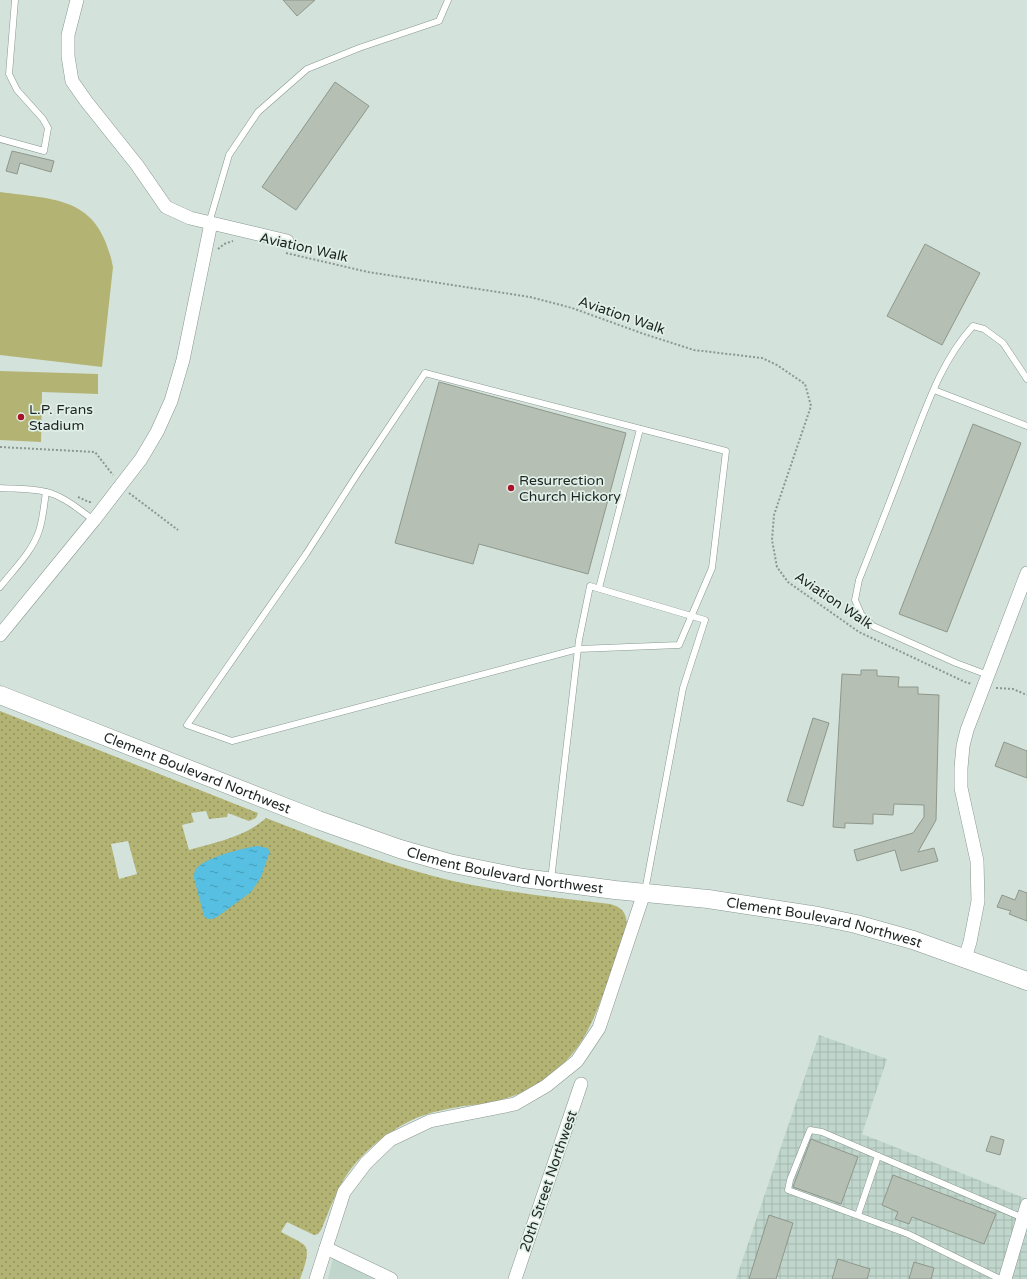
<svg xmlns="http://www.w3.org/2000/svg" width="1027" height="1279" viewBox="0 0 1027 1279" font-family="'Varela Round',sans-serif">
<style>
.built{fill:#c0d6cc}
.industrial{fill:url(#industrial-grid)}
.green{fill:url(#green-dots);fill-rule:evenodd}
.pitch{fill:#b3b373}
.water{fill:url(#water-ripples)}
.building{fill:#b6bfb3;stroke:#8e978b}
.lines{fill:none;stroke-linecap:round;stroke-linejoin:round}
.lane-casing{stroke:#889790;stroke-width:7}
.street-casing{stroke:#889790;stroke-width:14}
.secondary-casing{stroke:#889790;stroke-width:19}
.path{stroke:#8b9791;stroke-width:2;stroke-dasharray:2 2;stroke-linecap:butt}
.lane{stroke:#fff;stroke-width:6}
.street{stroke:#fff;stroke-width:13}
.secondary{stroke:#fff;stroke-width:18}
.poi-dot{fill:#a91327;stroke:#e0f0e9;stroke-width:1.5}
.labels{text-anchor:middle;stroke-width:3.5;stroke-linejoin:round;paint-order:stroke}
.street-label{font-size:14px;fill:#1e2421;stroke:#e0f0e9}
.poi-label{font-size:14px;fill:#1e2421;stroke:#e0f0e9;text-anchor:start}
</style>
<defs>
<pattern id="industrial-grid" width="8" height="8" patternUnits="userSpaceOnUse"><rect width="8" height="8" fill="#c0d6cc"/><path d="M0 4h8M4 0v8" fill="none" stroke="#a5b8af"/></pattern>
<pattern id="green-dots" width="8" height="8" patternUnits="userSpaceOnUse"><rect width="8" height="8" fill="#b3b373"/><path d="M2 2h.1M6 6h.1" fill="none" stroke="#91915e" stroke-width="1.8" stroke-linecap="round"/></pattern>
<pattern id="water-ripples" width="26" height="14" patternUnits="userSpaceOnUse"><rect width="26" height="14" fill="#56bfe2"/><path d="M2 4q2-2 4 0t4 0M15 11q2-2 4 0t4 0" fill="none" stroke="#479bb7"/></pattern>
</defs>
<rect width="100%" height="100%" fill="#d3e3db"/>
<polygon class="built" points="333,1258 377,1279 328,1279"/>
<polygon class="industrial" points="819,1035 887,1059 862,1134 1027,1199 1027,1279 736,1279"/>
<path class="green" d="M0 711 258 813 256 818 249 821 228 813 227 817 209 819 206 811 191 813 194 822 182 825 189 850C216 842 245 837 266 818 321 839 376 861 433 876 490 891 551 897 610 904 625 908 627 915 627 930 620 948 614 966 607 984 593 1022 583 1049 550 1076 534 1089 513 1097 493 1102 483 1104 473 1105 463 1106 447 1109 431 1112 416 1118 384 1133 355 1157 339 1188 332 1202 327 1216 321 1230L318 1234 314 1235 287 1222 281 1232C288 1236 296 1239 303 1244 312 1250 303 1270 300 1279H0ZM128 841 137 874 119 879 111 844Z"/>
<g class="pitch">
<path d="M0 192C59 200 99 197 113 267L102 367 0 355Z"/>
<polygon points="0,371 98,374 98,394 42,392 41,442 0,440"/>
</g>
<path class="water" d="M258 846 267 848 270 851 261 877 251 892 217 917C212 919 209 921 204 916L194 878C194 875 194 872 196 869 206 857 243 848 258 846Z"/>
<g class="building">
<polygon points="283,0 315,0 297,16"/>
<polygon points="335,82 369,106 296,210 262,187"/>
<polygon points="12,151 54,161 51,172 20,163 17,174 6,171"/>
<polygon points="925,244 980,273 942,345 887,316"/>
<polygon points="439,382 626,433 588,574 479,544 473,564 395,543"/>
<polygon points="973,424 1021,443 947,632 899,614"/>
<polygon points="861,670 877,670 877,676 899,677 898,687 918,687 918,694 939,695 936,820 918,852 934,848 938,861 901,871 895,850 857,861 854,850 913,833 924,817 924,805 894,804 893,815 873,814 873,824 845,823 845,828 833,827 842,674 861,675"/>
<polygon points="813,718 829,723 803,806 787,801"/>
<polygon points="1004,742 1027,751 1027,778 995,766"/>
<polygon points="1019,890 1027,893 1027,921 1009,914 1011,911 997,907 1002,895 1015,900"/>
<polygon points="991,1136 1004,1140 1000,1155 986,1151"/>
<polygon points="811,1139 858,1157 841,1204 793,1187"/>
<polygon points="893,1175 996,1214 984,1244 912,1217 909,1224 895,1219 898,1212 882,1205"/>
<polygon points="769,1215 793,1223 776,1279 749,1279"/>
<polygon points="838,1259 870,1269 867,1279 832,1279"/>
<polygon points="914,1262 934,1268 931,1279 909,1279"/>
</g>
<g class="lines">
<g class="lane-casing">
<g id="lane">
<polyline points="0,139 44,151 48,128 43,119 17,90 9,74 15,0"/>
<polyline points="209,223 229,155 258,112 307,69 359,48 439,21 448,0"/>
<polygon points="425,373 726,451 712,568 679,645 578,649 232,741 187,725 306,554 358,473"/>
<polyline points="934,390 1027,426"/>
<path d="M0 488C15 489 31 488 46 492 64 496 79 510 94 520"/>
<path d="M0 587C14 569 32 552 39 531 43 519 44 505 46 492"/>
<polyline points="599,588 640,429"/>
<path d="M988 675 956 663 873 626 861 614 855 600 859 580C876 537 893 494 909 451 926 408 941 361 973 326L984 329 1003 343 1027 379"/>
<polyline points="551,880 579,640 590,586 705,620 683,688 645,891"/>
<polyline points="858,1215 878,1156"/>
<polyline points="1000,1279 908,1234 788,1190 790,1180 810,1130 822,1132 1023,1218"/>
</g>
</g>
<g class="street-casing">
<g id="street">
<polyline points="77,0 68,35 68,56 72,81 86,101 137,165 166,207 190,218 287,241"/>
<polyline points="0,635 94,520 141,459 157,432 171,401 183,360 211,223"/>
<polyline points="965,958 970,942 978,901 977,861 961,788 961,768 963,746 967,730 1027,573"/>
<polyline points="326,1248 391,1279"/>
<polyline points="316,1279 344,1192 366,1163 390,1140 430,1121 515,1104 546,1086 577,1061 599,1028 644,893"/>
<polyline points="515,1279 581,1084"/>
<polyline points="1005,1279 1027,1205"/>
</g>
</g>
<g class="secondary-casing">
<g id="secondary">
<path id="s1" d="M0 695 318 820 400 849 449 863 523 878 615 890 708 899 818 916 856 924 913 940 1027 981"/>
</g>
</g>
<g class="path">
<polyline points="218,249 224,244 233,241"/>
<polyline points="286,253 368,272 530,297 572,308 644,334 694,350 762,358 777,365 805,384 811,406 774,515 772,540 777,567 788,582 859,632 965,682 972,684"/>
<polyline points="0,447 95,452 113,475"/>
<polyline points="129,493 178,530"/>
<polyline points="78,497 89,502 93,502"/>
<polyline points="996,688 1013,689 1027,695"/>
</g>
<use href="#lane" class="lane"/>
<use href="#street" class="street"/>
<use href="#secondary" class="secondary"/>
</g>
<g class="poi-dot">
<circle cx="21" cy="417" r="4"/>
<circle cx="511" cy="488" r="4"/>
</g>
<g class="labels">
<g class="street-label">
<text transform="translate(304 247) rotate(13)" y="5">Aviation Walk</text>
<text transform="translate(622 315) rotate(19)" y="5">Aviation Walk</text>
<text transform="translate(834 600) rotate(34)" y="5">Aviation Walk</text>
<text dy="5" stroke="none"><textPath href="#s1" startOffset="212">Clement Boulevard Northwest</textPath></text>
<text dy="5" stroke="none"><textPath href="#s1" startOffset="536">Clement Boulevard Northwest</textPath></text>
<text dy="5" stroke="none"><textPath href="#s1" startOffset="860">Clement Boulevard Northwest</textPath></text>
<text transform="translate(548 1181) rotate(-71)" y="5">20th Street Northwest</text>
</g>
<g class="poi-label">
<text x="29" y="414">L.P. Frans<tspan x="29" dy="16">Stadium</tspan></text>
<text x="519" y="485">Resurrection<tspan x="519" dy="16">Church Hickory</tspan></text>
</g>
</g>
</svg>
